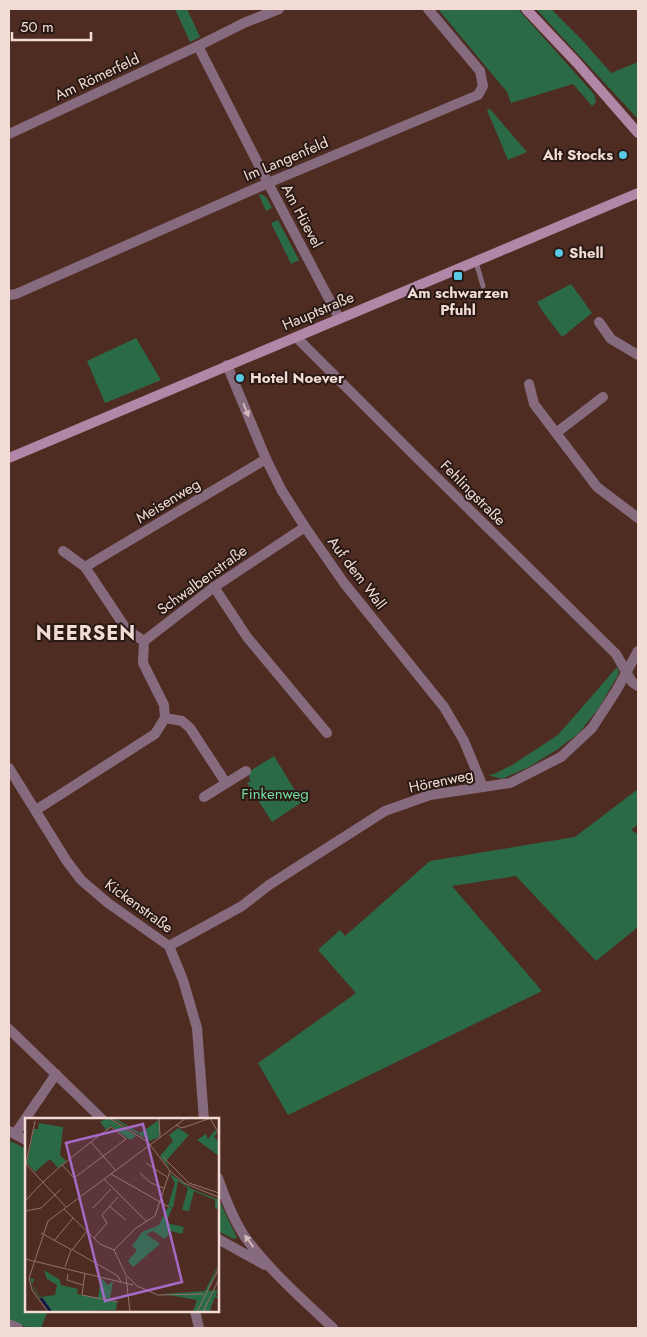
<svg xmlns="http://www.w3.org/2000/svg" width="647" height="1337" viewBox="0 0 647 1337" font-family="Jost,sans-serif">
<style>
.green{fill:#2a6a46}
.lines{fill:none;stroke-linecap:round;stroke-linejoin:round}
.lane{stroke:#866a7e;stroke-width:5}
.street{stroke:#866a7e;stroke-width:10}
.secondary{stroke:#b286a6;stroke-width:10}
.oneway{fill:#d2b9ba}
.poi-dot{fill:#58c8e4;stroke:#291915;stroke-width:2}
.labels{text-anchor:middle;stroke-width:4;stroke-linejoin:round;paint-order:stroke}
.street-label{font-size:15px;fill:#f2dbd4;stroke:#291915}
.poi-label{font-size:15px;font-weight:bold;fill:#f2dbd4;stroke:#291915;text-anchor:start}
.park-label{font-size:15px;fill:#72dc9e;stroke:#291915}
.district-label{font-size:20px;font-weight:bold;letter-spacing:1px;fill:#f2dbd4;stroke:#291915}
.inset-river{fill:none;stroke:#14114b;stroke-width:2.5}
.inset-road{fill:none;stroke:#907269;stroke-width:1}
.view{fill:#a569c6;fill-opacity:0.15;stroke:#a569c6;stroke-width:2.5}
.inset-edge{fill:none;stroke:#f2dbd4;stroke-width:2.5}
</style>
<rect width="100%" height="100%" fill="#4f2c22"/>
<g class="green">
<polygon points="175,9 187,9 200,37 190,42"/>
<polygon points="438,9 518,9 594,94 596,102 592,106 573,84 511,103 507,92"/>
<polygon points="536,9 551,9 584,42 611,73 638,62 638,119"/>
<polygon points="490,109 527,152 508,160 487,110"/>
<polygon points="260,194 266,197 272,208 266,211 259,195"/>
<polygon points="278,220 299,260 291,264 271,223"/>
<polygon points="571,284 592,313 562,337 543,312 537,302"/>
<polygon points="136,338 161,380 105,403 87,361"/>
<polygon points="617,667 619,672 617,677 598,709 579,733 558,749 529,767 502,779 488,775 494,774 512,765 558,735"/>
<polygon points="274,756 302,802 272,822 247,783 251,781 249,778 250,771"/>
<polygon points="638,789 638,824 631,830 638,834 638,927 596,961 516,876 452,886 542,991 288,1115 258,1063 356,993 318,950 340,930 345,936 430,861 575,837"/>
<polygon points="11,1141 26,1149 26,1311 48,1311 41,1328 28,1328 9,1319 9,1147"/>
<polygon points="218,1202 220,1202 237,1238 234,1239 218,1231"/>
</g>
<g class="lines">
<polyline class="lane" points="476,262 483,286"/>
<g class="street">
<polyline points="198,46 268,183 339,318"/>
<polyline points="9,134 198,46 244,23 279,9"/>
<polyline points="9,295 16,294 268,183 478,95 483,86 480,71 428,9"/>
<polyline points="599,322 611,339 638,355"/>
<polyline points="296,337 414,455 616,654 632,682 638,686"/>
<polyline points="227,365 266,459 282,491 305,527 344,583 444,707 464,741 483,787"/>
<polyline points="529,384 534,404 597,487 638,518"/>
<polyline points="556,433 603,397"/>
<polyline points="63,551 85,567 127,630 144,641"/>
<polyline points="85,567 266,459"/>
<polyline points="214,587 247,637 327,733"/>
<polyline points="165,718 182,721 190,728 226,783"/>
<polyline points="9,768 66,860 81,880 108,903 169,946 183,980 197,1028 204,1120"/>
<polyline points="204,797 246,771"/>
<polyline points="36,810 155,734 165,718 164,705 143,663 144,641 214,587 305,527"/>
<polyline points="169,946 242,906 269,885 385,811 430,795 510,783 561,757 592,728 616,691 638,651"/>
<polyline points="9,1029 103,1120"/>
<polyline points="9,1131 26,1140"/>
<polyline points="15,1134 56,1074"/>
<path d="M218 1178C225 1198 233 1219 245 1237 270 1271 303 1300 333 1328"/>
<polyline points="218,1239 265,1265"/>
<polyline points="195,1311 199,1328"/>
<polyline points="9,1324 18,1328"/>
</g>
<g class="secondary">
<polyline points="526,9 577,63 638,133"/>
<polyline points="9,458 638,193"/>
</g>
</g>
<defs><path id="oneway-solid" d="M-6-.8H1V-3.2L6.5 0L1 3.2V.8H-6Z" transform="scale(1.25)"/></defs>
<g class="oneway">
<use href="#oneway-solid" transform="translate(246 410) rotate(68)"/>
<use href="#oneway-solid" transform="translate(249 1241) rotate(-126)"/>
</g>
<g class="poi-dot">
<circle cx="623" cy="155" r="5"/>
<circle cx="559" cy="253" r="5"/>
<rect x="453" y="271" width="10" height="10" rx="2.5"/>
<circle cx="240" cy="378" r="5"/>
</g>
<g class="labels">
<g class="street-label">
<text transform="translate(97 77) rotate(-25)" y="5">Am Römerfeld</text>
<text transform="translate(286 159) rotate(-23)" y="5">Im Langenfeld</text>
<text transform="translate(302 216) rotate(62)" y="5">Am Hüevel</text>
<text transform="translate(318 311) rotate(-23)" y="5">Hauptstraße</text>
<text transform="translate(473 493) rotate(45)" y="5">Fehlingstraße</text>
<text transform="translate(168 501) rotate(-31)" y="5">Meisenweg</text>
<text transform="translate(357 573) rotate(53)" y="5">Auf dem Wall</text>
<text transform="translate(202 580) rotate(-36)" y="5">Schwalbenstraße</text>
<text transform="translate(441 781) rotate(-12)" y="5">Hörenweg</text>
<text transform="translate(139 906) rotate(36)" y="5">Kickenstraße</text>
</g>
<g class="poi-label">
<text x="613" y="160" text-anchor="end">Alt Stocks</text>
<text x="569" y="258">Shell</text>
<text x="458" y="298" text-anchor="middle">Am schwarzen<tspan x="458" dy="17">Pfuhl</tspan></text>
<text x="250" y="383">Hotel Noever</text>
</g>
<g class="park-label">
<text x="275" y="799">Finkenweg</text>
</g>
<g class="district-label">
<text x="86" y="640">NEERSEN</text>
</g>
</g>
<g transform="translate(25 1118)">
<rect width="194" height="194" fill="#4f2c22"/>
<path d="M83 0 111 18 105 22 86 8 81 12 75 4ZM86 0 93 2 115 15 134 2V19L125 23ZM14 5 38 9 35 37 41 43 33 50 25 41 10 54 2 45 9 11H13ZM153 10 164 17 141 43 145 51 135 38 148 23 144 17ZM190 12 192 15 189 19 194 24V38L172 22 181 16 183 21ZM144 55 167 71 194 82V90L190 91V82L169 73 164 93 157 92 163 70 153 63 148 90 143 88 150 65ZM143 89 147 90 141 105 159 109 157 116 146 113 140 121 128 113 121 116 135 126 108 149 103 143 112 132 107 128 117 114 134 107ZM194 145 183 173 192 172 194 168 191 177 194 180 190 179 185 192 188 194H168L172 182 138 176 180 173ZM19 152 35 162 36 167 53 171 52 176 92 184 91 192 24 194 8 170 5 160 9 161 7 167 15 179 30 177 32 167 22 161ZM76 160 83 167 88 163 85 181 73 180Z" fill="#2a6a46"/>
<path class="inset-river" d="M16 180 26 194"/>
<path class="inset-road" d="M84 0 123 24 145 53 159 65 193 79M134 0 135 19M185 0 194 16M151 7 157 10 186 0M66 24 91 53M138 39 164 65 194 75M0 45 41 89M121 45 142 59M1 46 10 3M115 55 126 65 139 70M86 56 144 89M79 61 122 104M0 83 18 64 37 47 71 20 86 9 101 21 49 60 37 47M0 86V102M84 88 101 102M68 90 86 71M39 91 75 126 89 132 101 157 112 168 133 177 179 176M0 93 16 90 36 71M16 115 47 132 62 113M69 120 82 105 77 97 93 79M29 123 48 100M48 132 93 158 96 164M89 132 111 110 130 98 145 53M0 141 108 167M40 149 46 132M60 155 57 177 93 184M43 156 42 162 58 167M101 159 105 194M23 194 7 172 4 160 23 103 161 0M172 194 194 150M178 194 194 161"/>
<path class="view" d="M118 6 157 164 80 183 41 25Z"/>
<rect width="194" height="194" class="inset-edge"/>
</g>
<rect width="647" height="1337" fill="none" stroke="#f2dbd4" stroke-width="20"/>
<path d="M12 32v8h79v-8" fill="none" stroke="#f2dbd4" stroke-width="2.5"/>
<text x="20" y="32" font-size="15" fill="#f2dbd4" stroke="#291915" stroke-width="4" paint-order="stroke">50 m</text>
</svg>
